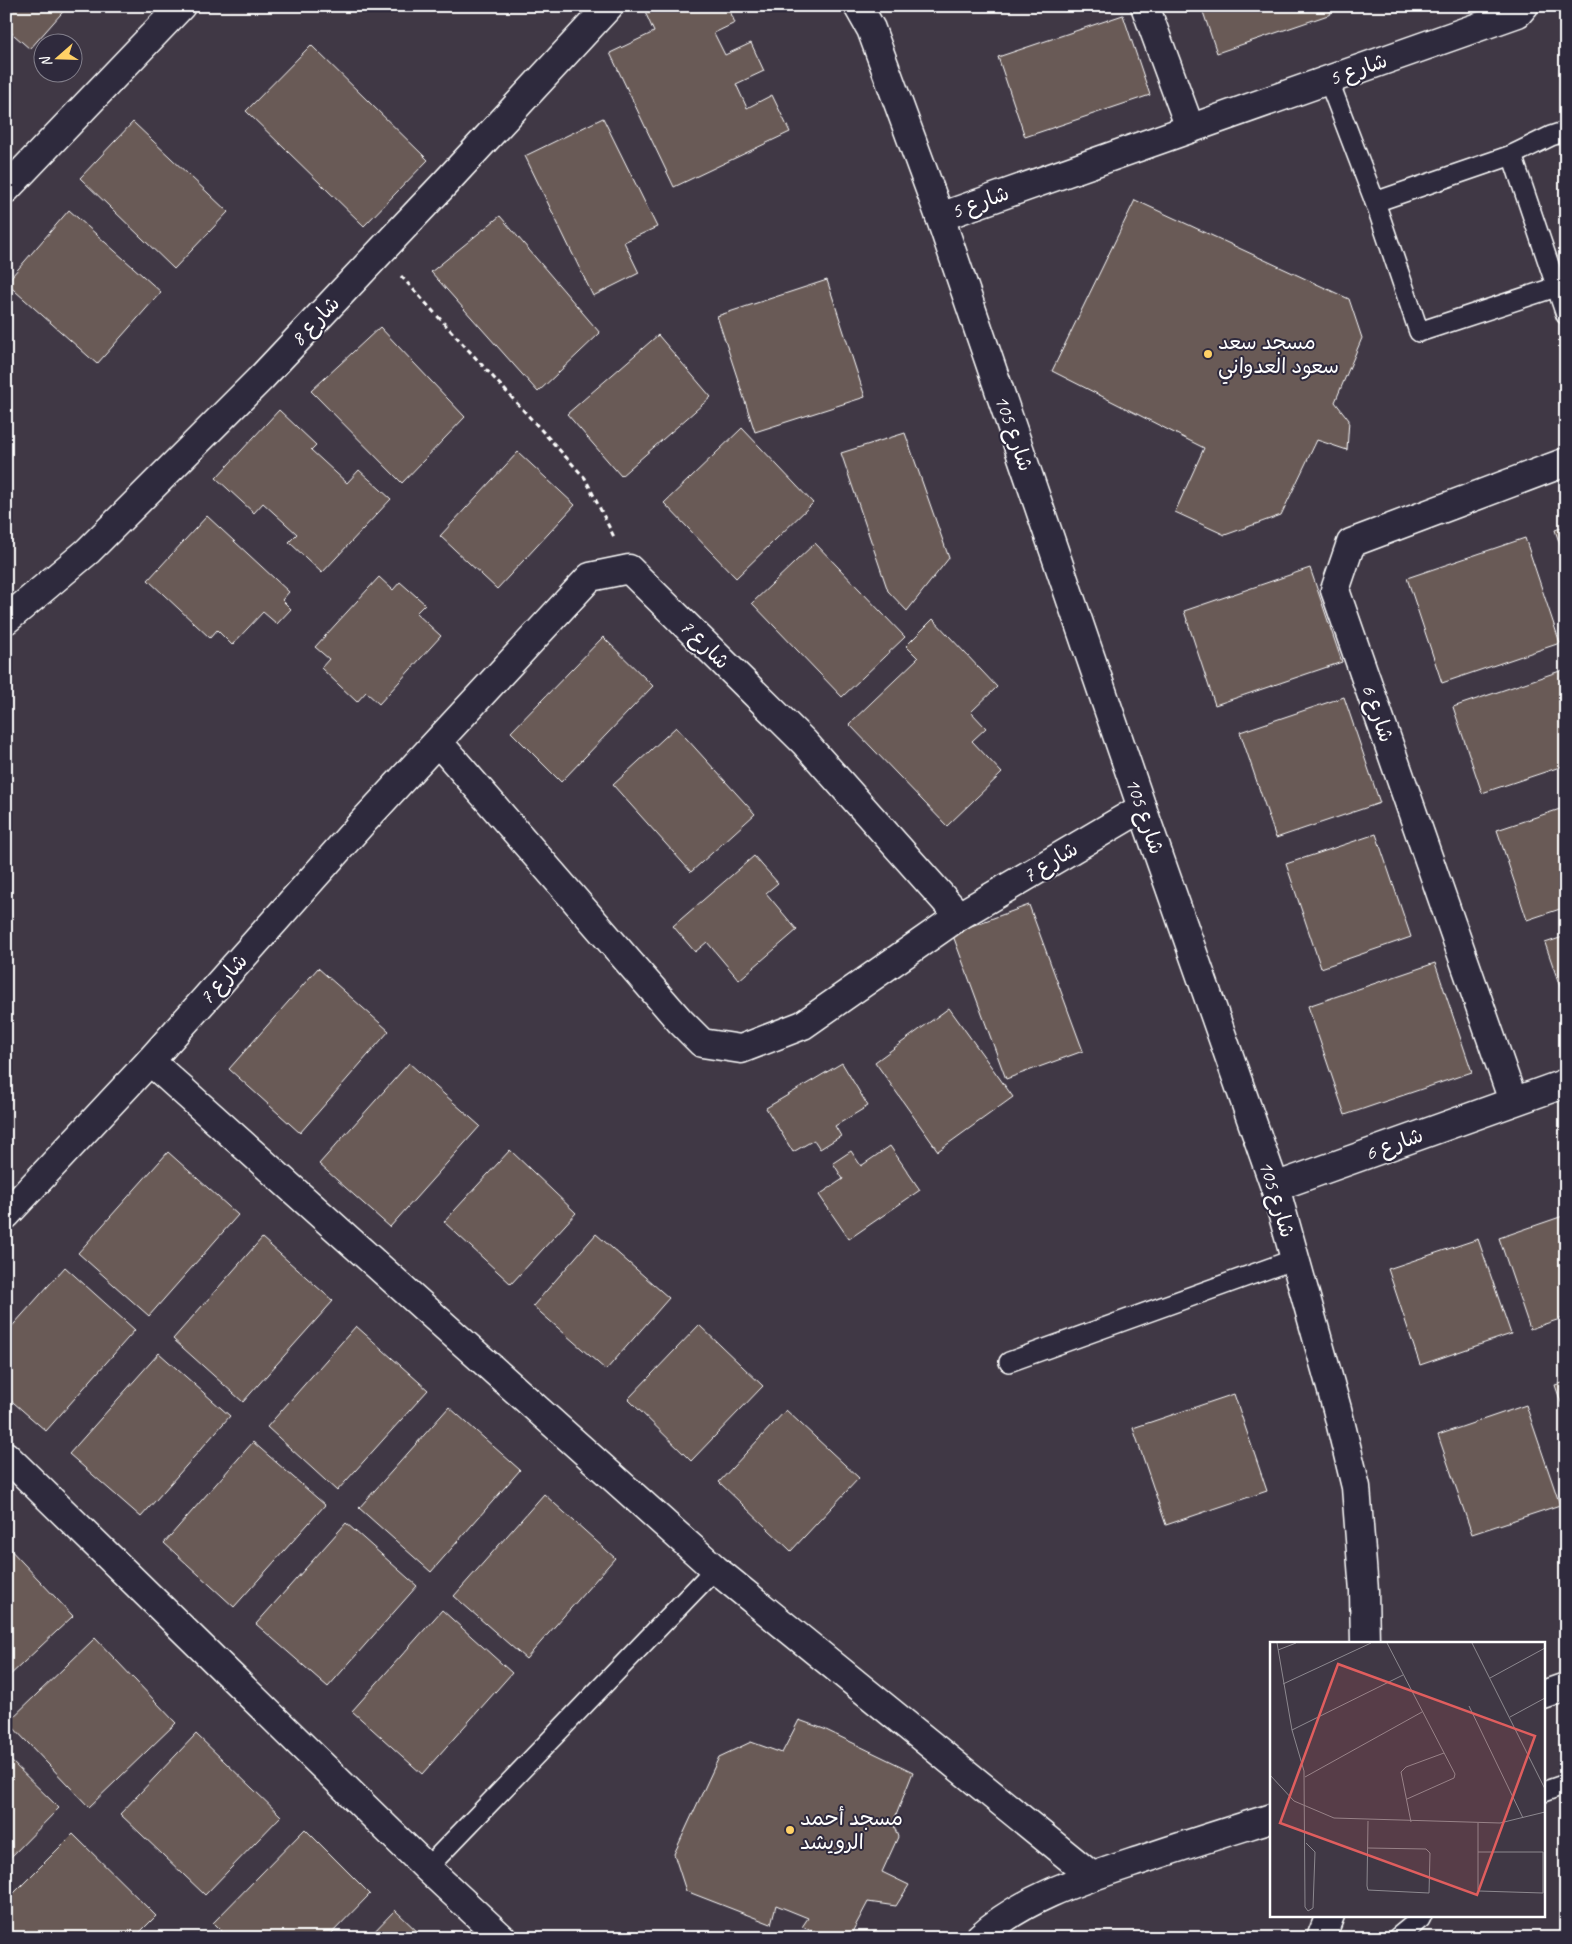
<svg xmlns="http://www.w3.org/2000/svg" width="1572" height="1944" viewBox="0 0 1572 1944" font-family="Caveat,'Playpen Sans Arabic',sans-serif">
<style>
.building{fill:#695a57;stroke:#fff}
.lines{fill:none;stroke-linecap:round;stroke-linejoin:round}
.service-casing{stroke:#fff;stroke-width:22}
.minor-casing{stroke:#fff;stroke-width:31}
.tertiary-casing{stroke:#fff;stroke-width:31}
.path{stroke:#fff;stroke-width:3;stroke-dasharray:5 4;stroke-linecap:butt}
.service{stroke:#2f2a3d;stroke-width:19}
.minor{stroke:#2f2a3d;stroke-width:28}
.tertiary{stroke:#2f2a3d;stroke-width:28}
.poi-dot{fill:#ffd166;stroke:#2f2a3d;stroke-width:2}
.labels{text-anchor:middle;stroke-width:4;stroke-linejoin:round;paint-order:stroke}
.street-label{font-size:21px;fill:#fff;stroke:#2f2a3d}
.poi-label{font-size:21px;fill:#fff;stroke:#2f2a3d;text-anchor:start}
.inset-road{fill:none;stroke:#8c888f;stroke-width:1}
.view{fill:#e05e5e;fill-opacity:0.15;stroke:#e05e5e;stroke-width:2.5}
.inset-edge{fill:none;stroke:#fff;stroke-width:2.5}
</style>
<rect width="100%" height="100%" fill="#403845"/>
<filter id="ink" filterUnits="userSpaceOnUse"><feTurbulence type="fractalNoise" baseFrequency=".02" numOctaves="2"/><feDisplacementMap in="SourceGraphic" scale="10" xChannelSelector="R" yChannelSelector="G"/><feConvolveMatrix kernelMatrix="1 2 1 2 8 2 1 2 1" color-interpolation-filters="sRGB"/></filter>
<g filter="url(#ink)">
<g class="building">
<polygon points="6,6 68,6 30,49 6,28"/>
<polygon points="662,6 728,6 735,23 714,33 725,55 751,43 764,71 736,84 747,108 772,95 790,132 674,187 610,53 654,32 646,14"/>
<polygon points="1201,6 1328,6 1331,14 1217,53"/>
<polygon points="1123,15 1150,95 1025,137 998,57"/>
<polygon points="311,45 428,160 364,226 246,111"/>
<polygon points="603,118 657,227 624,242 639,273 593,296 525,156"/>
<polygon points="133,122 228,212 174,269 80,178"/>
<polygon points="1135,200 1349,299 1362,338 1335,402 1349,420 1347,450 1317,440 1281,515 1225,535 1175,512 1204,448 1052,371"/>
<polygon points="69,210 161,292 97,364 6,283"/>
<polygon points="500,216 600,333 538,392 431,272"/>
<polygon points="827,280 865,397 755,432 717,316"/>
<polygon points="380,327 465,417 402,483 311,391"/>
<polygon points="658,335 711,397 621,476 567,414"/>
<polygon points="279,410 316,445 311,450 347,483 359,470 391,499 322,573 289,542 297,534 263,503 254,513 216,478"/>
<polygon points="742,428 813,503 736,578 664,503"/>
<polygon points="905,433 949,558 907,611 888,591 841,453"/>
<polygon points="518,452 575,505 497,589 440,536"/>
<polygon points="207,516 289,592 282,600 291,609 277,624 263,612 232,645 217,630 210,638 148,580"/>
<polygon points="1566,526 1566,562 1555,530"/>
<polygon points="1525,538 1560,643 1442,683 1407,578"/>
<polygon points="815,543 905,637 842,697 752,603"/>
<polygon points="1310,568 1342,662 1215,705 1184,611"/>
<polygon points="379,577 393,590 400,582 425,604 416,613 441,636 379,704 366,692 357,702 321,668 329,659 315,647"/>
<polygon points="933,619 997,687 971,712 986,728 972,741 1002,773 947,826 849,724 918,658 906,646"/>
<polygon points="603,637 653,686 561,782 511,732"/>
<polygon points="1566,669 1566,765 1482,793 1453,707"/>
<polygon points="1344,697 1380,803 1276,838 1240,732"/>
<polygon points="676,727 755,814 691,872 613,785"/>
<polygon points="1566,807 1566,907 1527,920 1497,830"/>
<polygon points="1376,834 1411,937 1321,968 1286,864"/>
<polygon points="754,856 778,883 766,893 797,930 739,980 707,942 695,952 673,926"/>
<polygon points="1029,905 1083,1051 1006,1079 952,933"/>
<polygon points="1566,936 1566,1004 1545,943"/>
<polygon points="1435,963 1472,1072 1345,1115 1308,1006"/>
<polygon points="318,968 389,1031 300,1133 229,1069"/>
<polygon points="949,1008 1013,1097 938,1151 875,1062"/>
<polygon points="409,1063 480,1126 390,1227 319,1164"/>
<polygon points="842,1063 868,1106 835,1126 841,1136 820,1149 814,1140 793,1152 766,1108"/>
<polygon points="890,1146 920,1190 849,1239 819,1195 843,1179 833,1163 851,1151 861,1166"/>
<polygon points="510,1150 576,1213 511,1284 444,1222"/>
<polygon points="168,1152 238,1215 149,1316 78,1253"/>
<polygon points="1566,1215 1566,1317 1530,1329 1499,1238"/>
<polygon points="596,1234 669,1298 606,1370 533,1306"/>
<polygon points="262,1238 333,1301 243,1402 173,1339"/>
<polygon points="1478,1239 1511,1334 1420,1365 1388,1269"/>
<polygon points="65,1267 135,1330 46,1431 6,1396 6,1333"/>
<polygon points="699,1325 763,1386 691,1461 628,1399"/>
<polygon points="356,1326 428,1390 337,1491 267,1427"/>
<polygon points="159,1353 230,1416 141,1517 69,1454"/>
<polygon points="1566,1382 1566,1417 1555,1385"/>
<polygon points="1234,1394 1267,1491 1166,1525 1133,1428"/>
<polygon points="1526,1405 1560,1505 1472,1534 1438,1435"/>
<polygon points="449,1407 520,1470 431,1572 359,1508"/>
<polygon points="786,1410 859,1478 791,1551 719,1482"/>
<polygon points="253,1442 325,1505 234,1607 164,1543"/>
<polygon points="544,1494 615,1558 526,1659 454,1596"/>
<polygon points="346,1523 417,1586 328,1687 256,1624"/>
<polygon points="6,1545 73,1616 6,1679"/>
<polygon points="442,1610 512,1673 422,1774 352,1711"/>
<polygon points="95,1638 176,1723 89,1807 8,1722"/>
<polygon points="799,1720 824,1729 913,1772 893,1823 898,1837 882,1872 909,1885 896,1906 868,1902 850,1936 847,1938 831,1938 802,1927 808,1918 776,1905 771,1924 686,1891 674,1854 719,1757 751,1742 782,1753"/>
<polygon points="196,1734 281,1816 205,1895 120,1814"/>
<polygon points="6,1756 59,1808 6,1862"/>
<polygon points="305,1829 370,1894 327,1938 228,1938 213,1923"/>
<polygon points="73,1834 156,1916 134,1938 13,1938 6,1931 6,1901"/>
<polygon points="395,1910 424,1938 368,1938"/>
</g>
<g class="lines">
<g class="service-casing">
<g id="service">
<polyline points="1328,79 1375,202 1512,155 1551,136 1566,131"/>
<polyline points="1512,155 1566,315"/>
<polyline points="1375,202 1419,332 1556,287"/>
<polyline points="1009,1362 1295,1259"/>
<polyline points="1543,1792 1566,1784"/>
<polyline points="427,1868 715,1569"/>
<polyline points="1397,1938 1420,1919 1422,1915"/>
</g>
</g>
<g class="minor-casing">
<g id="minor">
<polyline points="1145,6 1190,128"/>
<polyline points="940,217 1518,13 1524,6"/>
<polyline points="6,620 88,551 262,377 448,180 609,6"/>
<polyline points="438,742 680,1021 702,1043 741,1049 803,1025 959,916 1142,808"/>
<polyline points="150,1061 715,1569 1092,1876"/>
<polyline points="1513,1101 1335,590 1351,543 1566,462"/>
<polyline points="1275,1187 1566,1083"/>
<polyline points="6,1215 150,1061 362,823 590,577 629,569 804,742 959,916"/>
<polyline points="6,1456 427,1868 502,1938"/>
<polyline points="1543,1695 1566,1687"/>
<path d="M979 1938C1024 1896 1090 1877 1147 1858 1188 1844 1230 1831 1271 1818"/>
</g>
</g>
<g class="tertiary-casing">
<g id="tertiary">
<polyline points="858,6 871,29 940,217 1142,808 1275,1187 1337,1409 1356,1487 1364,1591 1365,1643"/>
<polyline points="6,189 181,6"/>
<polyline points="1321,1938 1330,1915"/>
</g>
</g>
<polyline class="path" points="401,276 585,478 615,539"/>
<use href="#service" class="service"/>
<use href="#minor" class="minor"/>
<use href="#tertiary" class="tertiary"/>
</g>
</g>
<g class="poi-dot">
<circle cx="1208" cy="354" r="5"/>
<circle cx="790" cy="1830" r="5"/>
</g>
<g class="labels">
<g class="street-label">
<text transform="translate(1358 69) rotate(-19)" y="7">شارع 5</text>
<text transform="translate(980 202) rotate(-20)" y="7">شارع 5</text>
<text transform="translate(315 321) rotate(-46)" y="7">شارع 8</text>
<text transform="translate(1014 433) rotate(71)" y="7">شارع 105</text>
<text transform="translate(705 644) rotate(45)" y="7">شارع 7</text>
<text transform="translate(1378 713) rotate(71)" y="7">شارع 6</text>
<text transform="translate(1145 816) rotate(71)" y="7">شارع 105</text>
<text transform="translate(1050 862) rotate(-31)" y="7">شارع 7</text>
<text transform="translate(223 979) rotate(-48)" y="7">شارع 7</text>
<text transform="translate(1394 1144) rotate(-20)" y="7">شارع 6</text>
<text transform="translate(1277 1199) rotate(73)" y="7">شارع 105</text>
</g>
<g class="poi-label">
<text x="1218" y="349">مسجد سعد<tspan x="1218" dy="24">سعود العدواني</tspan></text>
<text x="800" y="1825">مسجد أحمد<tspan x="800" dy="24">الرويشد</tspan></text>
</g>
</g>
<g transform="translate(1270 1642)">
<rect width="275" height="275" fill="#403845"/>
<path class="inset-road" d="M7 1 22 88 34 129 35 265 38 269 43 266 45 210 36 201M117 1 185 132 184 136 137 157M202 1 275 147M8 8 26 1M220 36 275 6M13 42 101 1M199 64 253 176M240 75 275 56M22 88 133 33M0 133 24 159 64 176 230 181 275 170M35 135 152 70M141 180 131 130 136 125 174 111M98 206 156 207 160 211 159 251 98 248 97 244 98 179M208 210H273V251L209 249 208 247V181"/>
<path class="view" d="M68 22 265 94 207 253 10 181Z"/>
<rect width="275" height="275" class="inset-edge"/>
</g>
<rect width="1572" height="1944" fill="none" stroke="#2f2a3d" stroke-width="25"/>
<rect x="12" y="12" width="1547" height="1919" fill="none" stroke="#fff" stroke-width="2" filter="url(#ink)"/>
<g transform="translate(58 58) rotate(250)"><circle r="24" fill="#2f2a3d" stroke="#827f8b"/>
<path d="M0-4L9 19L0 12L-9 19Z" fill="#ffd166"/>
<text y="-8" font-size="14" font-weight="bold" text-anchor="middle" fill="#ffffff">N</text>
</g>
</svg>
